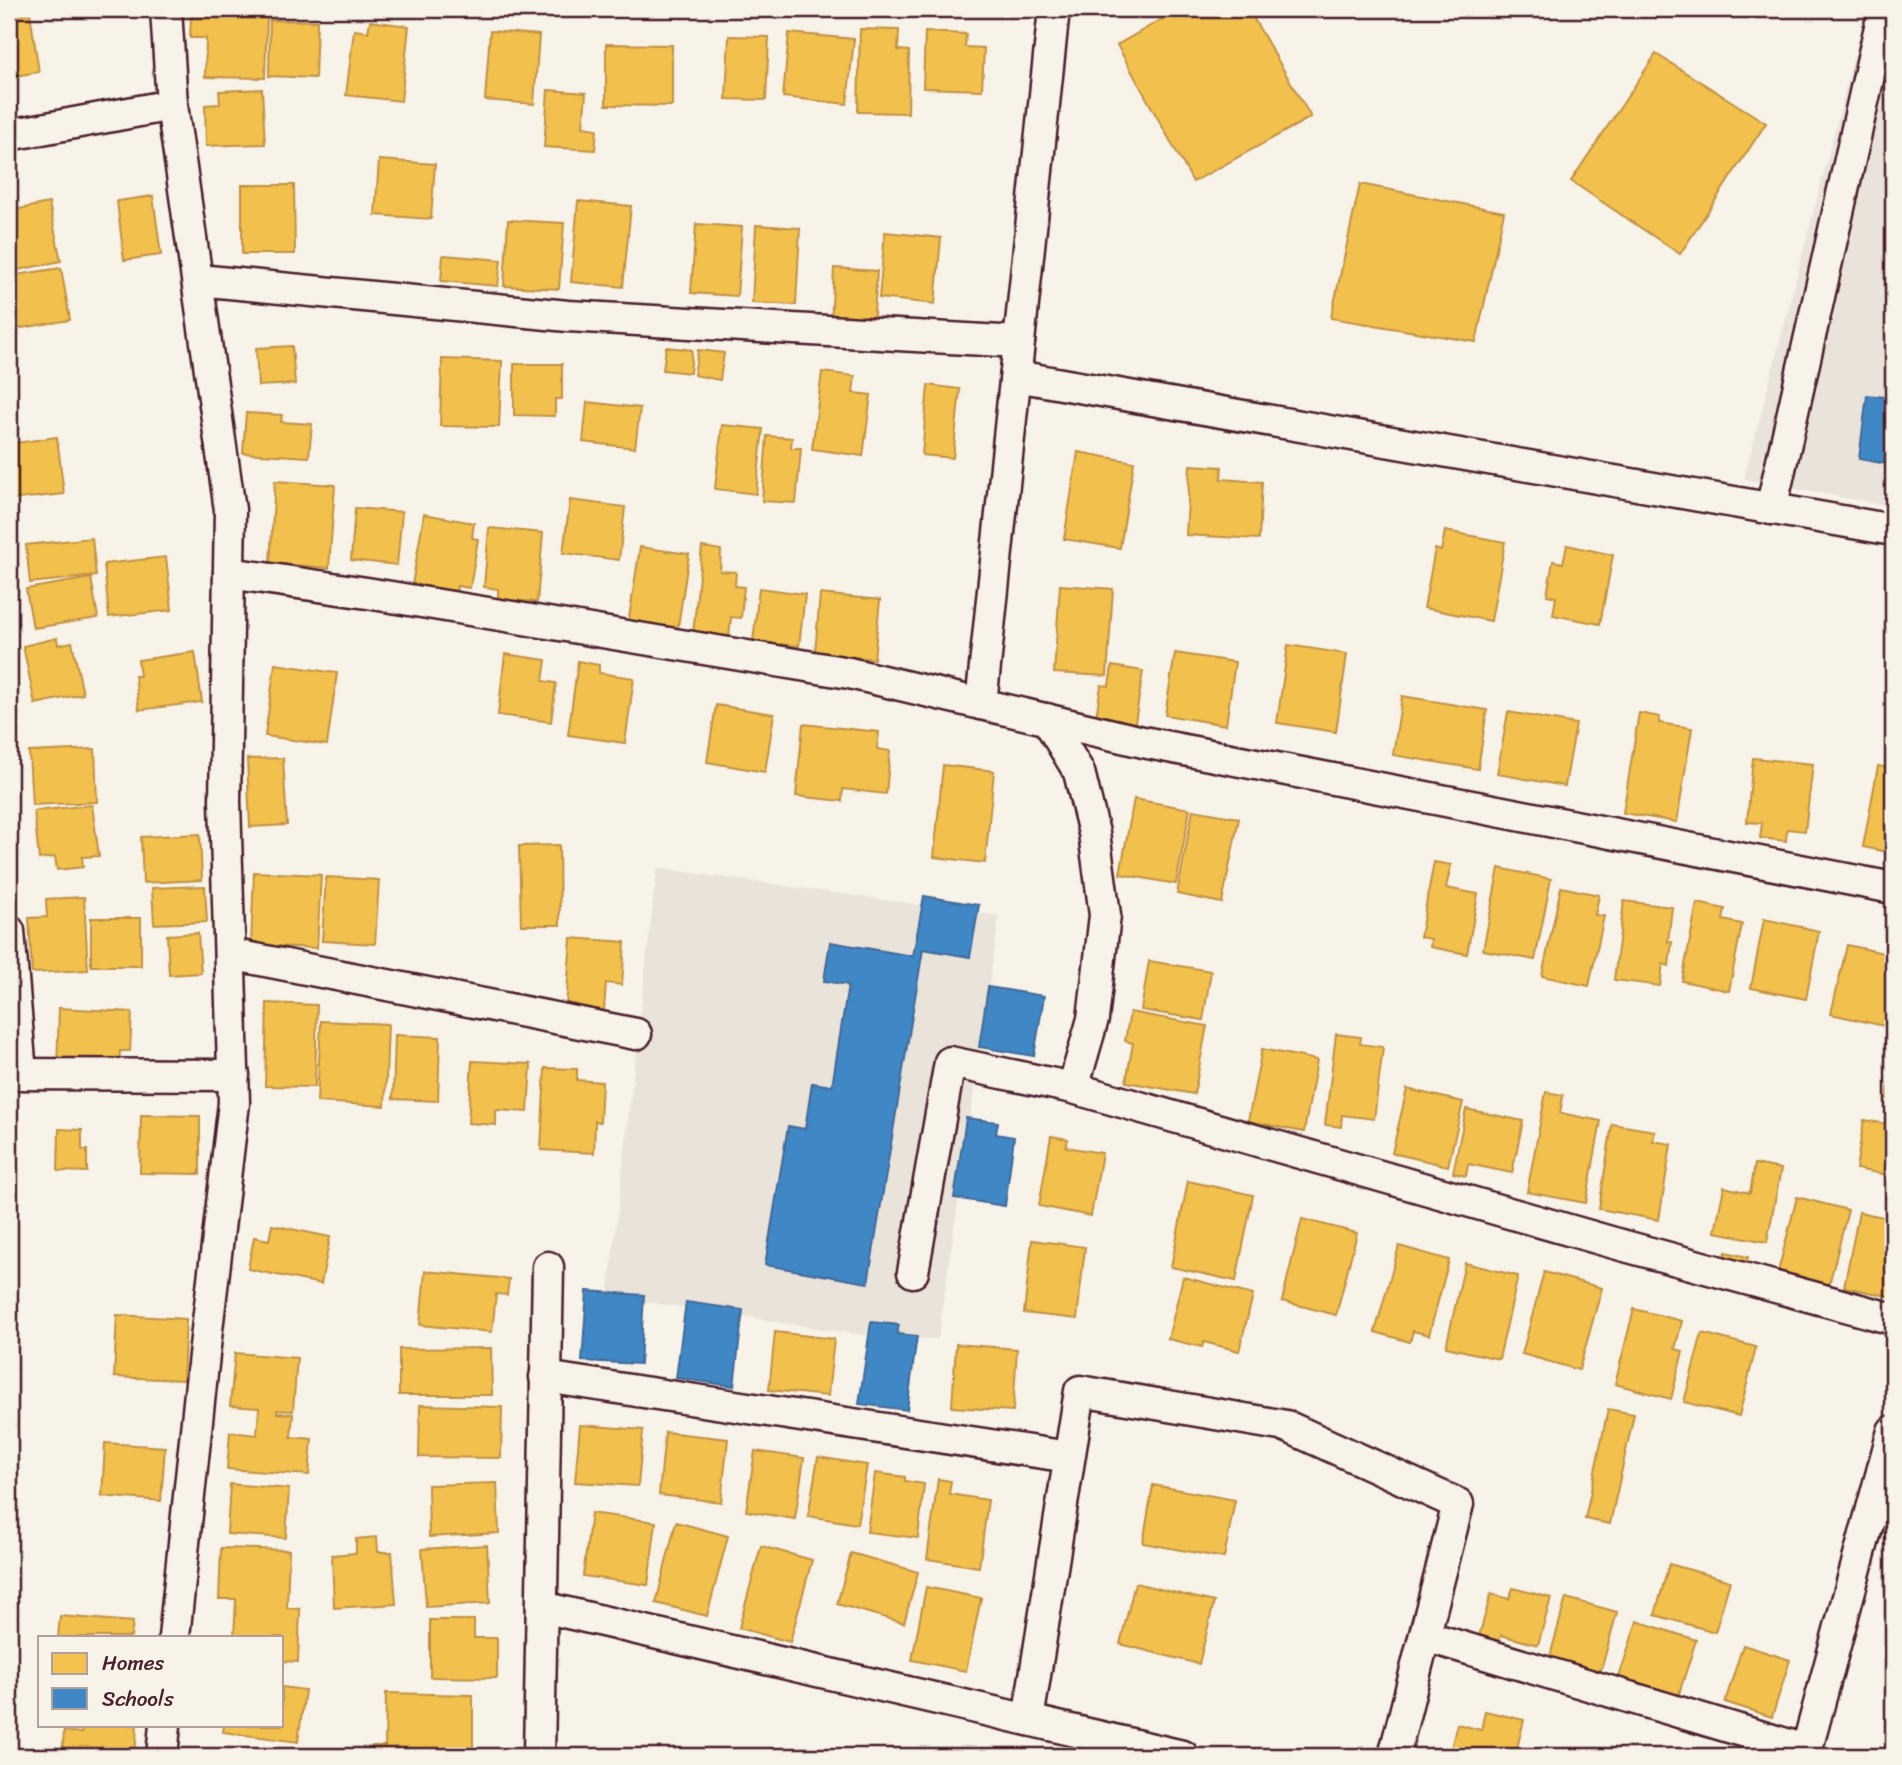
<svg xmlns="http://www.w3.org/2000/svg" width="1902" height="1765" viewBox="0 0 1902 1765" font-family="Sriracha,sans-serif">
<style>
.built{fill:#eae3da}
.homes{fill:#f2c14e;stroke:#c09044;stroke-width:2}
.schools{fill:#3f88c5;stroke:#426897;stroke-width:2}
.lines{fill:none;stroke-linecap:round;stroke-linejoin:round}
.street-casing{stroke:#4a1f2b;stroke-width:35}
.street{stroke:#f7f3e8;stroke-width:30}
</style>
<rect width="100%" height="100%" fill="#f7f3e8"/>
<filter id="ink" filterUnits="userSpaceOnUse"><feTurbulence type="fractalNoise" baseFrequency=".0143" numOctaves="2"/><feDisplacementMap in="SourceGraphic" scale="14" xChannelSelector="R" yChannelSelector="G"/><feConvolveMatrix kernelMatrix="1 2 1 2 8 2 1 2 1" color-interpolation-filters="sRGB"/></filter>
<g filter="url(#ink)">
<g class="built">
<polygon points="1857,45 1893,55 1893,507 1744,479"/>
<polygon points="657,868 999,916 938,1339 876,1337 608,1296"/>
</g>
<g class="homes">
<polygon points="1180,9 1248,9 1311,117 1193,182 1117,45"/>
<polygon points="30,13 39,72 9,77 9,17"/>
<polygon points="191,16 267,18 265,78 205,77 206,38 190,38"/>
<polygon points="270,20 317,21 315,78 269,76"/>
<polygon points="370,21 409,26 401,101 346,95 354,30 368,32"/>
<polygon points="860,29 899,30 898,50 909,51 908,113 858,112"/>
<polygon points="490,31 539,35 534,104 485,100"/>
<polygon points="925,32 966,34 965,47 984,48 982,90 923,88"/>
<polygon points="789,33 854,39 847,104 783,97"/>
<polygon points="729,36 769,37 766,100 726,99"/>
<polygon points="606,44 672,45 672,106 606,105"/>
<polygon points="1656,54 1766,123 1680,254 1571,181"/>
<polygon points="262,89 265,144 206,146 205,105 220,104 219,91"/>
<polygon points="548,90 586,93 583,127 597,129 595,150 544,147"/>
<polygon points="379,160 435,164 431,219 375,215"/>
<polygon points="1360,184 1504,212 1476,342 1331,318"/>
<polygon points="242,185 294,185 295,254 242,254"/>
<polygon points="153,196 161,255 124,260 117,201"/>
<polygon points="578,201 631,206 623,287 571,282"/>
<polygon points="49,203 61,261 9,272 9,211"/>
<polygon points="508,220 564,223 559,289 504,286"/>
<polygon points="696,224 742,227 737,296 691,293"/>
<polygon points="756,225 800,228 796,305 752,303"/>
<polygon points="885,232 941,238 935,304 879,298"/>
<polygon points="443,255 501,260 498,286 441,281"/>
<polygon points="61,268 70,320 9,330 9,276"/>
<polygon points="834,268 877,271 873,327 831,324"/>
<polygon points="292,346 295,384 258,386 256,348"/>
<polygon points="666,347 692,350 690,373 663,370"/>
<polygon points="698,350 724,353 720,380 694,375"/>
<polygon points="442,359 502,361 499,427 440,426"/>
<polygon points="514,364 562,364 562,399 555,399 555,416 514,415"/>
<polygon points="822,372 855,376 853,393 871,395 863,456 812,449"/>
<polygon points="928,385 960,389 953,458 922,455"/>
<polygon points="587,402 640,408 635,448 583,442"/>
<polygon points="246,413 282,415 281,422 312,424 309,457 243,453"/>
<polygon points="722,425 763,429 756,494 715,489"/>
<polygon points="767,436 792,438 791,448 801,448 796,503 762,501"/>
<polygon points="57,437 64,494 9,500 9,444"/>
<polygon points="1078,452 1134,462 1120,548 1064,539"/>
<polygon points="1190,465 1222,467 1221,479 1262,482 1259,539 1186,535"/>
<polygon points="275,481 335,485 329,568 270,563"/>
<polygon points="570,500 625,507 619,560 563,553"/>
<polygon points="355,508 402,512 397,565 351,560"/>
<polygon points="424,514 474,523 472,538 478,539 470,588 457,586 456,592 412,585"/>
<polygon points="489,528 543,533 537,602 498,599 498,589 484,587"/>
<polygon points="1445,531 1505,542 1491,621 1424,608 1435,549 1441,551"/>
<polygon points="92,538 96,576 30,583 26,545"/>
<polygon points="1567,545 1613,555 1600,624 1553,615 1556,597 1547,595 1553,561 1563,563"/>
<polygon points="640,547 689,554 677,633 628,625"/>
<polygon points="702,547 721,550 720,571 736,572 735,586 744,587 741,618 731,617 729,638 693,634"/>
<polygon points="166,557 172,610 109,617 104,564"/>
<polygon points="91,578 98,618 33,628 26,589"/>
<polygon points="1060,585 1113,589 1107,676 1054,673"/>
<polygon points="759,588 805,594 799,646 781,644 780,652 767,651 768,644 753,642"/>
<polygon points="820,594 880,600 874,659 815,653"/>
<polygon points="57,638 58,645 72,642 83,694 35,704 23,646"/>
<polygon points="1288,645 1347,654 1336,732 1277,723"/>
<polygon points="195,652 202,702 139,710 135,676 140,676 138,660"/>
<polygon points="1175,653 1235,662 1226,725 1165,715"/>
<polygon points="505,654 546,660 543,681 556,683 551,722 498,715"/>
<polygon points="578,661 599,665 599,673 634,678 625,743 568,735"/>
<polygon points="275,664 337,673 327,745 265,736"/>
<polygon points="1112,666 1143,671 1134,729 1095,723 1101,685 1109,686"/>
<polygon points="1402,696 1487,710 1478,769 1393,755"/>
<polygon points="716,705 774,714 765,772 707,762"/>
<polygon points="1508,712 1576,724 1565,786 1497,774"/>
<polygon points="1639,713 1660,717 1659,723 1692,728 1677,822 1623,813"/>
<polygon points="803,724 879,732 877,749 890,751 886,794 843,789 842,801 796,796"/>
<polygon points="95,749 97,802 32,805 29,752"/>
<polygon points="283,758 287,825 250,827 247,759"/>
<polygon points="1753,758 1813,764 1805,831 1787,829 1786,841 1760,838 1762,823 1747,822"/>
<polygon points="943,765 994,771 985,863 934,857"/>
<polygon points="1878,766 1893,769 1893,853 1863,847"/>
<polygon points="1134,799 1190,809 1176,884 1120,874"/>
<polygon points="92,805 99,856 82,857 83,867 57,870 55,857 39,859 34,811"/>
<polygon points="1193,810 1239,818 1222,903 1177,894"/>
<polygon points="200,834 202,880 143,883 141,837"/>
<polygon points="559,845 560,925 521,925 519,846"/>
<polygon points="1434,862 1451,865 1446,888 1478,894 1467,954 1430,947 1431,939 1420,937"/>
<polygon points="1499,868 1551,879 1535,960 1483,950"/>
<polygon points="254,872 321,875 317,948 251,945"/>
<polygon points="326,877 379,880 375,944 322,941"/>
<polygon points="205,886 207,922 154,924 152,888"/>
<polygon points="1561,887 1599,895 1595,915 1604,916 1589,986 1542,976"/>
<polygon points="84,897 88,970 32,973 29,918 47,917 46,899"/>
<polygon points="1624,901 1672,907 1668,942 1672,942 1669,966 1663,964 1660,986 1614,980"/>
<polygon points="1697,903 1725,909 1723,920 1742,924 1729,991 1682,981"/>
<rect x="91" y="918" width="50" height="48"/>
<polygon points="1764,919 1819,931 1806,999 1751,988"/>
<polygon points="198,933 201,973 169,975 167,935"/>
<polygon points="571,938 625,942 622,985 606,983 604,1010 566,1007"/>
<polygon points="1847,945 1893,955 1893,1028 1831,1014"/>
<polygon points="1149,961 1211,971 1203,1020 1141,1010"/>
<polygon points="267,1003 317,1005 315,1087 265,1086"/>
<polygon points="59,1008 132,1012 130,1051 120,1051 119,1071 57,1068"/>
<polygon points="1130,1012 1207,1026 1194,1094 1126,1082 1133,1043 1125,1041"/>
<polygon points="321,1021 388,1024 385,1106 317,1102"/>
<polygon points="1336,1034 1361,1037 1360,1044 1383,1047 1374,1119 1342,1115 1341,1127 1325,1125"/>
<polygon points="395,1035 440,1037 438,1101 393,1099"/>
<polygon points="1262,1049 1317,1060 1304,1132 1248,1121"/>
<polygon points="1893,1054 1893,1100 1887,1099"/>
<polygon points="472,1061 531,1064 528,1112 496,1110 496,1125 468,1123"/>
<polygon points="545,1068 577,1069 577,1080 602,1082 600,1122 595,1121 594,1153 541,1150"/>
<polygon points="1407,1089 1463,1102 1448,1166 1392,1153"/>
<polygon points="1546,1092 1563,1095 1560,1113 1601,1121 1586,1203 1527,1192"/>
<polygon points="1466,1109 1523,1121 1512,1173 1468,1164 1466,1176 1453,1173"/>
<polygon points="141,1115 200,1116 200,1174 140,1173"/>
<polygon points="1864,1120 1893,1125 1893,1176 1856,1169"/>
<polygon points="1612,1124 1655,1131 1653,1141 1671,1144 1659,1220 1599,1209"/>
<polygon points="59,1129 82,1130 82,1150 87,1150 87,1172 58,1171"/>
<polygon points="1051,1136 1068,1139 1066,1147 1102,1153 1091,1216 1039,1206"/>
<polygon points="1755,1164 1781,1169 1767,1242 1715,1232 1724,1187 1750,1193"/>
<polygon points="1188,1181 1253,1195 1236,1281 1171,1267"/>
<polygon points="1797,1197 1848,1210 1829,1285 1778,1272"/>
<polygon points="1859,1212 1893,1219 1893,1297 1844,1287"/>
<polygon points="1302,1219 1357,1233 1336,1315 1282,1301"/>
<polygon points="272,1225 330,1237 321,1284 248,1269 254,1237 269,1240"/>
<polygon points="1032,1240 1085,1247 1077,1319 1024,1313"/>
<polygon points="1399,1246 1449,1260 1429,1335 1413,1331 1410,1342 1375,1332"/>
<polygon points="1726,1252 1748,1257 1744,1276 1721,1271"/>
<polygon points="1465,1263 1518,1276 1499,1359 1446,1347"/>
<polygon points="425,1271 509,1279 507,1295 496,1294 492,1332 420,1325"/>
<polygon points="1544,1272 1602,1288 1579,1370 1522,1354"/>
<polygon points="1183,1277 1253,1295 1239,1351 1204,1342 1202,1347 1168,1339"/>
<polygon points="1634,1309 1682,1321 1675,1349 1683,1351 1671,1399 1615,1384"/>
<polygon points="117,1315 186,1319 183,1380 114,1377"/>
<polygon points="775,1332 834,1339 828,1396 769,1390"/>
<polygon points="1702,1333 1756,1347 1739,1416 1684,1402"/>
<polygon points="956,1344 1017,1349 1013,1411 952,1407"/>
<polygon points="491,1348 492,1395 399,1395 399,1349"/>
<polygon points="235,1353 297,1358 293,1411 277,1410 277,1413 293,1414 291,1437 312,1439 309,1475 227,1469 230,1432 257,1435 259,1408 230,1406"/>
<polygon points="420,1405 502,1407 501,1458 419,1457"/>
<polygon points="1608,1409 1634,1414 1610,1524 1585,1519"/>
<polygon points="580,1425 643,1430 638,1486 575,1482"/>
<polygon points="665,1432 728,1439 721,1502 659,1495"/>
<polygon points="105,1443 165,1447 161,1501 102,1496"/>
<polygon points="755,1451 804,1458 795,1519 746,1511"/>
<polygon points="818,1457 867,1465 857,1524 808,1516"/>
<polygon points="875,1473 905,1477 905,1481 924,1484 918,1538 867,1532"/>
<polygon points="938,1479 951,1481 949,1494 988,1500 979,1567 927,1559"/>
<polygon points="497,1483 499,1533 429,1537 428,1485"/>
<polygon points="230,1484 289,1489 286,1538 227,1534"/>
<polygon points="1153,1485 1235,1500 1224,1558 1143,1543"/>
<polygon points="591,1513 656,1522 648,1585 583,1576"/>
<polygon points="676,1522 728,1536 707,1616 656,1603"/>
<polygon points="377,1537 378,1552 392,1552 396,1604 334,1608 332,1555 356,1553 356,1539"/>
<polygon points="487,1545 490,1603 426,1607 422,1549"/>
<polygon points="761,1546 812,1560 790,1642 739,1628"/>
<polygon points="221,1548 289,1550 287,1608 300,1609 298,1662 282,1661 282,1637 234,1637 236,1599 219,1599"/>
<polygon points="851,1553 918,1572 904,1623 837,1604"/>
<polygon points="1669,1564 1730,1581 1715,1632 1655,1615"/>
<polygon points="1135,1583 1214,1602 1199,1664 1120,1644"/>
<polygon points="926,1587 981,1598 966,1671 912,1660"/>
<polygon points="1513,1588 1551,1598 1538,1645 1501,1635 1497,1649 1477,1643 1491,1594 1509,1599"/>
<polygon points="1566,1598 1617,1612 1600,1674 1549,1660"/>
<polygon points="60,1616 133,1622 131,1637 58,1637"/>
<polygon points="430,1620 474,1620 474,1638 497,1638 497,1678 430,1677"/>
<polygon points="1637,1621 1696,1640 1677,1700 1618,1680"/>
<polygon points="1743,1645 1790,1660 1772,1717 1725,1702"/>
<polygon points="282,1687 305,1690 298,1742 223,1732 224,1725 282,1725"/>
<polygon points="386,1693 473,1695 473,1756 372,1756 372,1746 385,1746"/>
<polygon points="1485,1711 1524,1720 1515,1756 1449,1756 1457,1724 1481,1730"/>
<polygon points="82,1725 137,1725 135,1756 62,1756 64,1731 82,1733"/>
</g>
<g class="schools">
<polygon points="1867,395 1893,398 1893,465 1859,459"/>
<polygon points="924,896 979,905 970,957 923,949 868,1283 765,1265 788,1126 805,1129 812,1083 832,1086 848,985 824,981 830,942 913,956"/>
<polygon points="988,987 1044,996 1034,1056 979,1047"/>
<polygon points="966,1118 998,1122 996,1134 1014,1137 1005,1206 954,1198"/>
<polygon points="587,1291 644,1295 640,1364 582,1361"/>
<polygon points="686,1302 743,1310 734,1386 676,1378"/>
<polygon points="871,1322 899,1325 897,1334 917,1336 907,1410 859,1404"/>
</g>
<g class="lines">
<g class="street-casing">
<g id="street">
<polyline points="166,9 172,105 230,510 225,801 234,1103 204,1355 174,1637"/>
<polyline points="9,135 172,105"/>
<polyline points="198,280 568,316 1019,342"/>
<polyline points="1016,376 1893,530"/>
<polyline points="1771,509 1884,9"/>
<polyline points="229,573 367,593 849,673 1143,742 1893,888"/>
<polyline points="981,704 1054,9"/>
<polyline points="1047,719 1079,772 1094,833 1105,915 1093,1019 1073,1088 1614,1243 1893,1319"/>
<polyline points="9,931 21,1073"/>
<polyline points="230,954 636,1034"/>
<polyline points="9,1074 234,1075"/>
<polyline points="913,1272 950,1062 1073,1088"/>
<polyline points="545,1377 1069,1457"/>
<polyline points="542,1607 1183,1756"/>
<polyline points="1425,1636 1806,1750"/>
<polyline points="1028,1720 1080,1391 1286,1426 1458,1504 1394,1756"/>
<polyline points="162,1756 165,1725"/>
<polyline points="539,1756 548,1267"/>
<polyline points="1805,1756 1893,1431"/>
</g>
</g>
<use href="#street" class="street"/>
</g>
</g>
<rect width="1902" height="1765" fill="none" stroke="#f7f3e8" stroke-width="35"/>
<rect x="18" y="18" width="1867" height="1730" fill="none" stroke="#4a1f2b" stroke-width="2.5" filter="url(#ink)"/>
<rect x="38" y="1636" width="245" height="91" fill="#f7f3e8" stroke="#b29e9c" stroke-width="2"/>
<rect x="52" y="1653" width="35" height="21" fill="#f2c14e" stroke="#b29e9c" stroke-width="2"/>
<text x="102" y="1670" font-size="21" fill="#4a1f2b">Homes</text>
<rect x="52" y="1688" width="35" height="21" fill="#3f88c5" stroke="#b29e9c" stroke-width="2"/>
<text x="102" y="1706" font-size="21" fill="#4a1f2b">Schools</text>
</svg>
